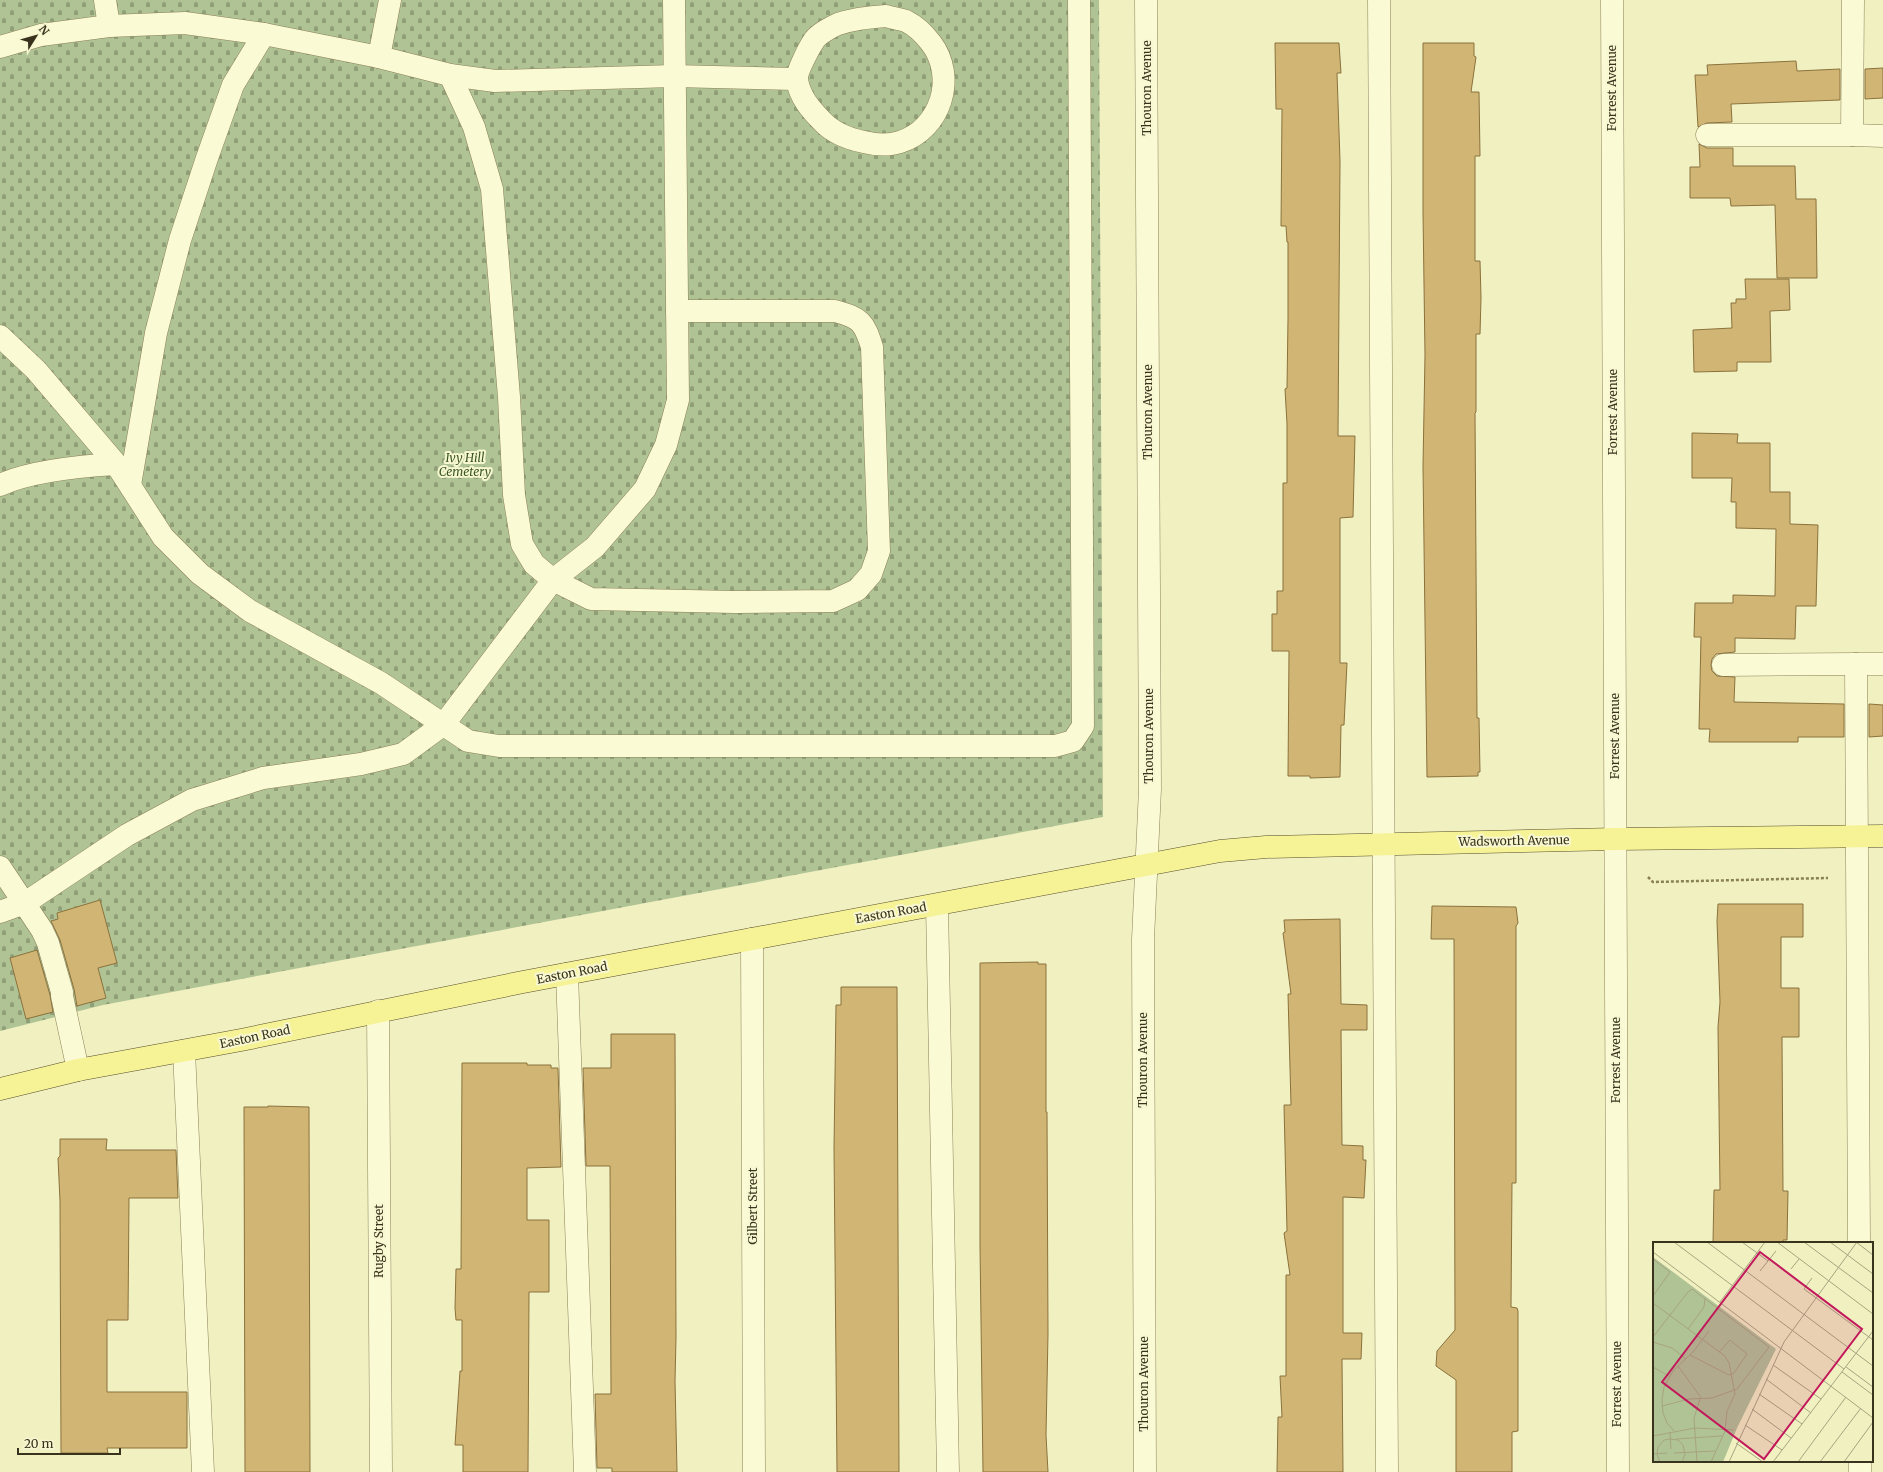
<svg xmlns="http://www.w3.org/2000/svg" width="1883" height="1472" viewBox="0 0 1883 1472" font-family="Merriweather,serif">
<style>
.cemetery{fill:url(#cemetery-stones)}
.building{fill:#d0b575;stroke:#8b723c}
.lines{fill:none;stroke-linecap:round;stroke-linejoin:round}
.minor-casing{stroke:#8b8157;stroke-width:23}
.major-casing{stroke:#584d2c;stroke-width:23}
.path{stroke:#8b8157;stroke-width:2.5;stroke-dasharray:3 2;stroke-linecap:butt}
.minor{stroke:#fafad5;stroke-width:22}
.major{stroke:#f6f397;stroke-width:22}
.labels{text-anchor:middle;stroke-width:4;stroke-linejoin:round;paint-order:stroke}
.street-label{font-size:12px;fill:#39331d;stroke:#f7f7d1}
.park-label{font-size:12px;font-style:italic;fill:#3a5722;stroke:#f7f7d1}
.inset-road{fill:none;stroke:#a7a47f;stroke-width:1}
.view{fill:#c2185b;fill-opacity:0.15;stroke:#c2185b;stroke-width:2}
.inset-edge{fill:none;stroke:#39331d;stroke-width:2}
</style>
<defs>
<pattern id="cemetery-stones" width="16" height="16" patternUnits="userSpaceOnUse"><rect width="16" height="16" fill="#b0c394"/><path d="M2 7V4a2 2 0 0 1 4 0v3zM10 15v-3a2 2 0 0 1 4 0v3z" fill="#909f78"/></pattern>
</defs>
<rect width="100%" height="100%" fill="#f0f0c1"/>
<polygon class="cemetery" points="0,0 1099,0 1103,817 103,1005 0,1031"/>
<g class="building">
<polygon points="1275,43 1339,43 1341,73 1337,73 1340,161 1338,436 1355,436 1353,517 1340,518 1340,663 1347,663 1344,725 1341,725 1340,777 1310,778 1310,776 1288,776 1289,651 1272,651 1272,614 1277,614 1277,591 1283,591 1283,483 1287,483 1287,424 1285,389 1287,388 1288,319 1288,242 1287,242 1286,226 1281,226 1282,109 1276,109"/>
<polygon points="1423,43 1474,43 1474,56 1476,57 1471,92 1479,92 1480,156 1475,156 1475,261 1480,261 1481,298 1480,334 1476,334 1476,412 1475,413 1477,718 1479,718 1480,772 1478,772 1478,776 1427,777 1423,466 1425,355 1423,212"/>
<polygon points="1796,61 1797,71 1840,69 1840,100 1731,104 1732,122 1707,123 1698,127 1695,75 1708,75 1707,65"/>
<polygon points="1883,68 1883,98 1865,99 1865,69"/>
<polygon points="1699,144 1707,148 1733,148 1733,166 1795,166 1796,199 1816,199 1817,278 1777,278 1775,205 1731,206 1730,198 1690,198 1690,167 1700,167"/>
<polygon points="1745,279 1789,279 1790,310 1770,311 1771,362 1737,362 1737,371 1694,372 1693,330 1732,328 1731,303 1736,303 1736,299 1746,299"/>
<polygon points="1692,433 1738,434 1737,443 1770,443 1770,492 1790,492 1790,524 1818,525 1816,606 1796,606 1795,639 1735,638 1735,652 1716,654 1712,659 1711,665 1712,671 1717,676 1735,677 1734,702 1844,704 1844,737 1798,737 1798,742 1709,742 1710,729 1699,729 1701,637 1694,637 1695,603 1733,603 1733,595 1775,596 1776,529 1736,528 1736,502 1731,502 1732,478 1692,478"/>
<polygon points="1869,704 1883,705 1883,736 1869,737"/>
<polygon points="100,900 117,963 98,968 106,998 77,1006 74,989 60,940 51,921 58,919 57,913"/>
<polygon points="1718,904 1803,904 1803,937 1781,937 1781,988 1799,988 1799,1037 1782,1037 1783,1191 1788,1191 1787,1240 1783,1240 1783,1243 1713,1242 1714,1190 1720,1190 1718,1027 1720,1002 1717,921"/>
<polygon points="1432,906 1516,907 1518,923 1516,926 1516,1183 1512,1183 1511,1307 1517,1308 1518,1311 1518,1431 1512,1432 1512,1472 1456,1472 1456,1380 1436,1366 1437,1351 1455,1330 1454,939 1431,939"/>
<polygon points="1340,919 1341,1004 1367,1005 1367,1030 1341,1030 1342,1145 1363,1146 1363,1160 1366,1160 1364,1198 1343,1197 1343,1333 1362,1333 1361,1359 1342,1359 1343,1472 1277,1472 1278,1417 1282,1417 1280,1376 1286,1376 1286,1275 1290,1275 1284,1233 1287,1231 1284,1105 1291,1105 1288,994 1291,994 1283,933 1285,932 1284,920"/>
<polygon points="37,950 50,995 53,1012 26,1019 10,958"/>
<polygon points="1038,962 1038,964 1046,964 1046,1112 1047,1112 1048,1334 1046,1435 1048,1472 983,1472 980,1245 980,963"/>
<polygon points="841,987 897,987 899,1472 837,1472 834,1148 836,1005 841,1005"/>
<polygon points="611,1034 675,1034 676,1338 675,1381 677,1472 612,1472 612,1468 597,1468 595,1394 611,1394 610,1166 586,1166 583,1068 611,1068"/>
<polygon points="462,1063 527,1063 527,1065 551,1065 551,1068 558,1068 561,1167 527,1168 527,1220 549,1220 549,1292 529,1292 528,1472 463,1472 463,1445 455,1445 460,1371 462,1371 462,1320 456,1320 455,1308 456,1269 461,1269"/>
<polygon points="268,1106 309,1107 310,1472 245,1472 244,1107 268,1107"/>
<polygon points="60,1139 107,1139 106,1150 176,1150 178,1198 129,1198 128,1320 107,1320 107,1392 187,1392 187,1448 107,1448 108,1453 61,1453 60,1201 58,1158 60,1156"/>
</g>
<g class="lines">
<g class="minor-casing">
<g id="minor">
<polyline points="105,0 109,26"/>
<polyline points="1379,0 1387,1472"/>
<polyline points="1612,0 1618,1472"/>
<path d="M886 16C892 18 900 19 906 21 916 26 925 35 931 43 957 77 941 129 900 142 888 146 876 145 864 142 849 139 833 133 822 121 810 109 800 97 797 80 796 72 810 46 815 39 819 34 831 27 838 24 853 19 870 17 886 16Z"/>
<polyline points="0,47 41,35 109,26 185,23 264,34 379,57 450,75 495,81 674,76 796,79"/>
<polyline points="379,57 390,0"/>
<path d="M450 75 474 127 492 189 509 397 514 495 522 544 534 564 553 580 591 599 735 602 833 601 857 590 871 574 879 551 872 347C864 322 861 318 835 311H677"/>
<polyline points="1707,135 1852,135 1853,0"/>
<polyline points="1852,135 1883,136"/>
<polyline points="0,336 36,370 116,464 163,537 200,574 250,611 381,683 468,741 499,746 1055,746 1073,741 1083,726 1079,0"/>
<path d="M0 485C30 471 83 466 116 464"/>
<polyline points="130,485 156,333 180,240 207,158 233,85 264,34"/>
<polyline points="1723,665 1856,664"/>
<polyline points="0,867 42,930 48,943 62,992"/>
<polyline points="937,905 948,1472"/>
<polyline points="0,912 25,903 127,835 192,800 263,778 361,764 403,754 444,724 553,580 595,547 645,489 666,445 678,400 674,0"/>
<polyline points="752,939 754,1472"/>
<polyline points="567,974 585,1472"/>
<polyline points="62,996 78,1070"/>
<polyline points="378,1011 381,1472"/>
<polyline points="184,1051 203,1472"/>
<polyline points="1859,1243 1856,664 1883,664"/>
<polyline points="1860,1461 1860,1472"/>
<polyline points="1145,1472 1143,939 1150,789 1146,0"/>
</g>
</g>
<g class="major-casing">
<polyline id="major" points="0,1089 78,1070 241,1040 523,982 1220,851 1266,847 1616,839 1883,836"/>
</g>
<polyline class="path" points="1648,877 1653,882 1828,878"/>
<use href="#minor" class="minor"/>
<use href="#major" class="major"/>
</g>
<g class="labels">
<g class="street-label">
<text transform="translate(1147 88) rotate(-90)" y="4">Thouron Avenue</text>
<text transform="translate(1612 88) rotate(-90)" y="4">Forrest Avenue</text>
<text transform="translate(1148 412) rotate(-90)" y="4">Thouron Avenue</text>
<text transform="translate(1613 412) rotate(-90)" y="4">Forrest Avenue</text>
<text transform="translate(1149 736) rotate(-90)" y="4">Thouron Avenue</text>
<text transform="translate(1615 736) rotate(-90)" y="4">Forrest Avenue</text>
<text transform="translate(1514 841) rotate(-1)" y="4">Wadsworth Avenue</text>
<text transform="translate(891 913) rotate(-10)" y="4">Easton Road</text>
<text transform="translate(572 973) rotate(-11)" y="4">Easton Road</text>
<text transform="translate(255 1037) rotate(-12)" y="4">Easton Road</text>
<text transform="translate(1143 1060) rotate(-90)" y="4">Thouron Avenue</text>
<text transform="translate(1616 1060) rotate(-90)" y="4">Forrest Avenue</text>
<text transform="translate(753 1206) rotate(-90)" y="4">Gilbert Street</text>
<text transform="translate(379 1241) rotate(-90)" y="4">Rugby Street</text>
<text transform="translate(1144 1384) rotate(-90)" y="4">Thouron Avenue</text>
<text transform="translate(1617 1384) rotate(-90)" y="4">Forrest Avenue</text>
</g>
<g class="park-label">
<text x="465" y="462">Ivy Hill<tspan x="465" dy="14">Cemetery</tspan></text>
</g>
</g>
<g transform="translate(1653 1242)">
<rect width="220" height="220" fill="#f0f0c1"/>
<path d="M0 15 123 107 84 186 70 220H0Z" fill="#b0c394"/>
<path class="inset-road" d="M21 0 191 127M54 0 220 124M89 0 115 19 107 29M124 0 220 72M151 0 220 51M177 0 220 32M203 0 220 13M0 10 220 176M0 17 17 30 0 54M115 19 123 9M138 27 146 17M159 36 151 47 220 98M67 60 112 0M0 61 72 114 76 121 82 152 74 169 72 189 58 220M35 87 51 65 52 56M0 95 35 50 39 47 116 105 84 147 59 156 36 157 9 164M0 100 19 106 33 117M37 113 76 133 81 131 94 112 77 98 66 110M120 123 168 157M25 124 49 157M0 125 16 134M193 125 220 145M189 130 220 153M113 137 158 171M106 152 149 182M99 167 138 196M92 183 129 208M21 189 14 181 10 171 9 158 11 145 20 129 40 110 56 89M17 190 18 207M0 194 42 186 81 188M23 197 69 194M83 201 110 220M21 211 62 209M0 212 14 211M7 220 4 212 5 205 11 198 17 197 25 198 30 203 32 212 29 220M44 220 41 176 47 157M76 220 131 100 204 0M120 220 220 89M145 220 193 155M167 220 208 166M191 220 220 180"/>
<path class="view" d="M107 10 209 87 111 217 9 140Z"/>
<rect width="220" height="220" class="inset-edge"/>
</g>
<g transform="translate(36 36) rotate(53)" stroke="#f7f7d1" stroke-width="3" paint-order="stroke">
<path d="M0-3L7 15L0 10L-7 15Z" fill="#39331d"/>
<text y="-6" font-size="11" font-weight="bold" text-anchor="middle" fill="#39331d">N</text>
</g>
<path d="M18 1448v6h102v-6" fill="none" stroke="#39331d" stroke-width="2"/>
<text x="24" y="1448" font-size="12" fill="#39331d" stroke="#f7f7d1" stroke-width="3" paint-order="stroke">20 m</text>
</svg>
